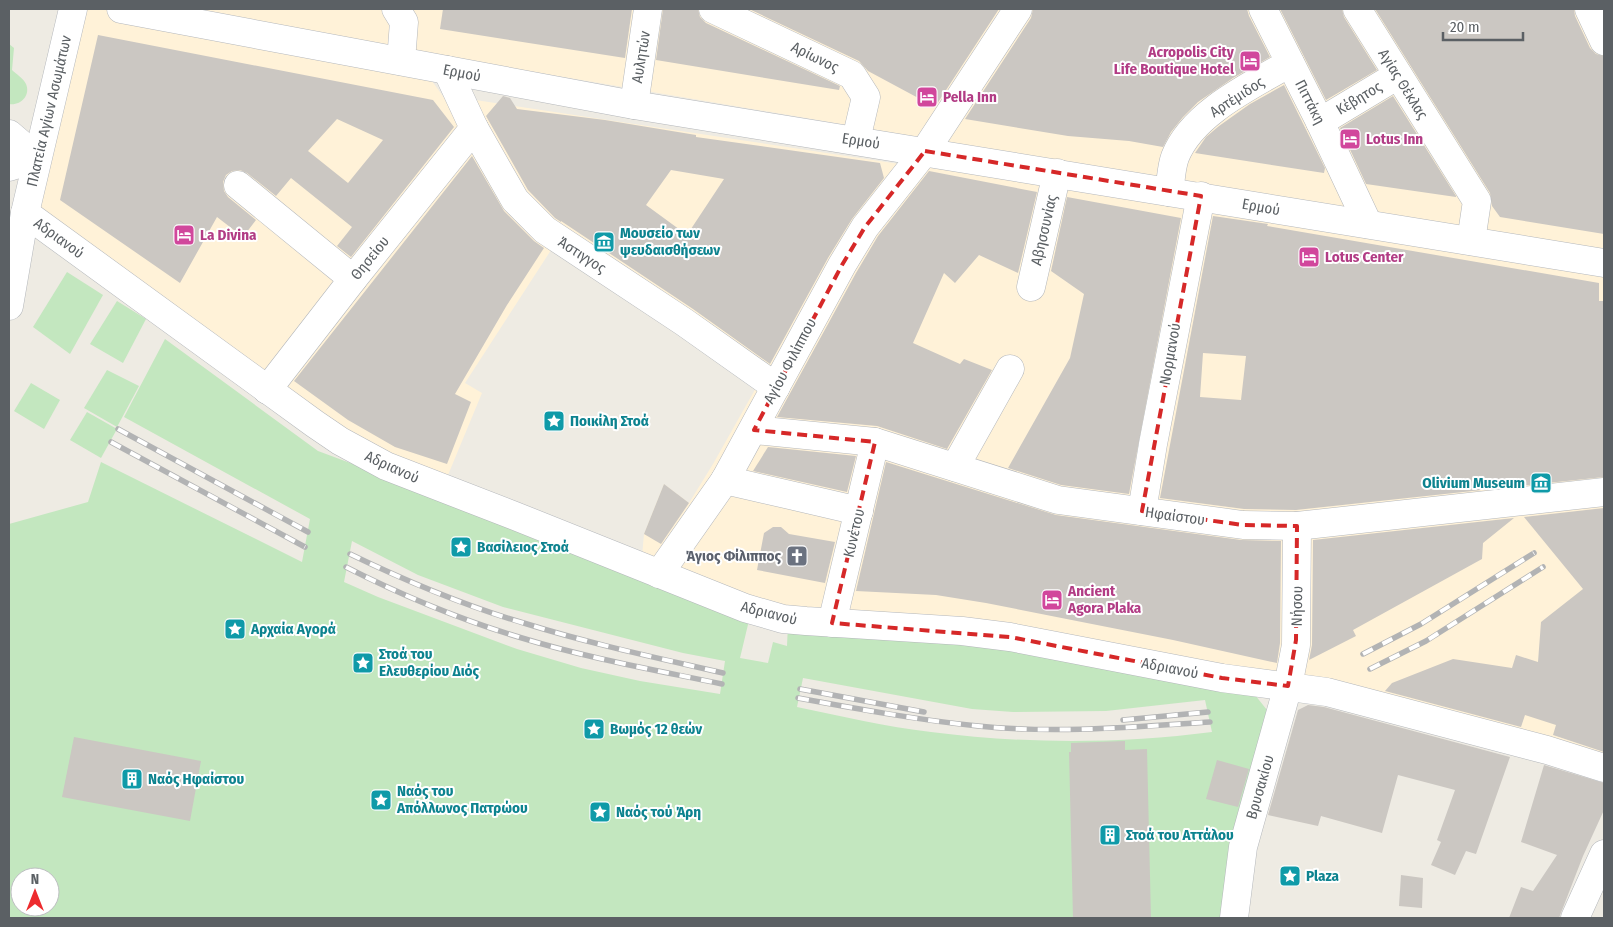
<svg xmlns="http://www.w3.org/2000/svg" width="1613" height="927" viewBox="0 0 1613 927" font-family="'Fira Sans Condensed',sans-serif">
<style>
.commercial{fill:#fff2d8}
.green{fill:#c3e7bf;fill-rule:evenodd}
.building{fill:#cbc7c2;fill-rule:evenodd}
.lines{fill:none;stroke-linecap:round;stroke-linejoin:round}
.minor-casing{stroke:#b4b7bb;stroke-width:29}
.minor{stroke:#fff;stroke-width:28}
.rail-casing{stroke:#b2b3b4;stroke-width:5.5}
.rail{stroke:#fff;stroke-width:4;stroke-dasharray:11;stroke-linecap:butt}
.marked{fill:none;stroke:#d62828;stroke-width:4;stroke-dasharray:10 6;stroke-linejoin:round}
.labels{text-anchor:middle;stroke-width:4;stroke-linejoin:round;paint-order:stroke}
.hotel-label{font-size:15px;font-weight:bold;fill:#b23c85;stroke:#fff;text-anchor:start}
.street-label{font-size:15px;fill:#5b6064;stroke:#fff}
.culture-label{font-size:15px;font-weight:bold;fill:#0d838f;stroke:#fff;text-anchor:start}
.worship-label{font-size:15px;font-weight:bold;fill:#5b616d;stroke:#fff;text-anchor:end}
</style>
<rect width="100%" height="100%" fill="#eeebe3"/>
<g class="commercial">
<polygon points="83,9 1589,9 1604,41 1604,263 924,138 410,51 553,247 465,383 482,393 448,475 380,452 331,421 38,211"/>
<polygon points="469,99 906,165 1202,202 1604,265 1604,779 1325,703 787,618 641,567 644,534 664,484 689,503 713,464 757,386 525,201"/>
</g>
<g class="green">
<path d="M9 44 14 48 12 70C16 74 23 78 26 84 31 96 20 106 9 104Z"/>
<polygon points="67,272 103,295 70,354 33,327"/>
<polygon points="117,301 146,319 123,363 90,344"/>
<path d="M165 339 318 451 751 612 740 658 768 663 773 642 787 646 788 624 982 637 1255 695 1267 710 1238 819 1222 918H9V524L88 502 101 462 302 562 310 519 124 417ZM352 541 418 575 503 607 683 653 725 661 720 694 640 681 581 668 517 649 378 597 344 582ZM803 678 972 709 1013 712 1106 711 1205 700 1212 732C1119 744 1025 744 931 732 886 727 841 716 797 707ZM20 877H50V907H20Z"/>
<polygon points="107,370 139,386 117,427 84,408"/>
<polygon points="31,383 60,400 44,429 14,411"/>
<polygon points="87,412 117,429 101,458 70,440"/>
</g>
<g class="building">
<polygon points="443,9 632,9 625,58 440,29"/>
<polygon points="663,9 698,9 700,17 706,23 840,86 839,90 656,60"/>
<polygon points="749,9 999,9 935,107 868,71 859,61"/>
<polygon points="1033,9 1247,9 1249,16 1270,57 1233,78 1198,102 1183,117 1171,132 1163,147 1129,141 1068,136 965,119 1031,18"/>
<polygon points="1280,9 1342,9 1344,17 1377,70 1326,100"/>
<polygon points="1375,9 1574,9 1575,16 1590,48 1596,54 1604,56 1604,234 1500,217 1492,206 1490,193"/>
<path d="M98 35 433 100 454 127 351 257 337 246 352 227 291 178 276 196 247 173 240 170 232 171 226 175 223 182 224 191 228 197 256 220 243 237 217 217 180 283 60 200ZM337 119 383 140 348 183 308 151Z"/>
<polygon points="1284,85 1325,168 1324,173 1195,153 1206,137 1219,126 1250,104"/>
<path d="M503 96 510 98 517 109 605 120 696 135V137L880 163 884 178 852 219 828 258 770 364 693 309 561 221V222L555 218 528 190 486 116ZM671 170 724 179 687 235 646 205Z"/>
<polygon points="1393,96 1456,196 1456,197 1366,184 1340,128"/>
<polygon points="472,156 504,211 534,241 544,248 507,305 455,394 471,402 447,464 395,447 348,420 294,381"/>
<polygon points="929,171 1037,192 1018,273 979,255 955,283 944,273 913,343 960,364 964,359 992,370 947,449 877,426 777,417 856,273 878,236"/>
<polygon points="1067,197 1181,218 1129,494 1061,485 1008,468 1070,358 1084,294 1051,271"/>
<path d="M1213 216 1268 224 1267 226 1599 283V301H1604V477L1296 510 1244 509 1160 498ZM1203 353 1246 356 1241 400 1200 397Z"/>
<polygon points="768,447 856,456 847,492 753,471"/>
<polygon points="886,462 1056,515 1241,540 1281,541 1280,643 1277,663 1173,640 986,603 936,595 856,591"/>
<polygon points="664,484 689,503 661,544 644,534"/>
<polygon points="1604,508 1604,752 1553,735 1556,725 1525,715 1521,727 1385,691 1392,683 1453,659 1512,668 1516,655 1538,662 1541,622 1583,589 1524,517"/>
<polygon points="1514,518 1483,543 1482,559 1353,630 1356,636 1309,660 1312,645 1313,540"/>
<polygon points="773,527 781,527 789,534 835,542 825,583 757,570 764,533"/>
<polygon points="1308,705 1324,707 1510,757 1476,854 1466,851 1455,875 1431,865 1441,842 1437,840 1455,790 1398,775 1382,833 1321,816 1318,826 1268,815 1298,710"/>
<polygon points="74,737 201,761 190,821 62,797"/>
<polygon points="1125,741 1125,750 1147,749 1151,918 1073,918 1069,752 1071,752 1071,743"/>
<polygon points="1217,760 1249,769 1238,807 1206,799"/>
<polygon points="1544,765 1604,783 1604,810 1583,856 1559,918 1509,918 1521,887 1533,891 1557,855 1521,842"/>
<polygon points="1401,875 1423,878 1422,908 1399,906"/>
</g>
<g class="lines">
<g class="minor-casing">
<g id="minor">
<polyline points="121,9 634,105 1604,263"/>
<polyline points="396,9 404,22 401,61"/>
<polyline points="713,9 852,75 866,97 856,140"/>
<polyline points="1263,9 1320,122 1368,224"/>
<polyline points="1357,9 1477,201 1471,241"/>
<polyline points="1589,9 1604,41"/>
<polyline points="447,70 474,128 515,200 545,230 684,322 776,387"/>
<polyline points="634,105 648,9"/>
<polyline points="1320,122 1398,75"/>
<polyline points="9,134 37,158"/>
<polyline points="9,167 37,158"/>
<polyline points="238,185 353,279"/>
<path d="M1169 192C1171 181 1171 168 1175 157 1192 113 1252 85 1290 63"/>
<polyline points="25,213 315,424 340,441 386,466 515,516 745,608 783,619 806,621 962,631 1010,637 1222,678 1327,692 1547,750 1604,768"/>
<polyline points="1031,287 1057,173"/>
<polyline points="9,306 25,213 73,9"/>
<polyline points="267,390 353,279 474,128"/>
<polyline points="754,430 875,442 1058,500 1243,525 1297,526 1604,492"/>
<polyline points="955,467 1010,369"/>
<polyline points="725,480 859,511"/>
<polyline points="1142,511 1153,444 1201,196"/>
<polyline points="659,574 725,480 842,265 865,227 925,151 1018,9"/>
<polyline points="832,623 875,442"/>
<polyline points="1234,918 1243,847 1288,686 1296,645 1297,526"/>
<polyline points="1575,918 1604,854"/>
</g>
</g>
<use href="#minor" class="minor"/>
<g class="rail-casing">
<g id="rail">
<polyline points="118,429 308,532"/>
<polyline points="111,442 305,547"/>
<path d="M350 554C408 582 465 606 527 624 591 644 658 658 723 673"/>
<path d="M346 567C403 596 461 620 522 638 587 658 655 670 722 684"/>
<polyline points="1363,654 1421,624 1534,553"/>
<polyline points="1370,669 1426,641 1543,567"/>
<polyline points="800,689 924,712"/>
<path d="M798 698C858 709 918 720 978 726 1055 734 1133 727 1210 722"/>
<polyline points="1123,720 1208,712"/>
</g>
</g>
<use href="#rail" class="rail"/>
</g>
<path class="marked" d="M925 151 1201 196 1142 511 1243 525 1297 526 1296 640 1288 686 1222 678 1010 637 832 623 875 442 754 430 842 265 865 227Z"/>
<defs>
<g id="hotel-square" transform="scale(1.125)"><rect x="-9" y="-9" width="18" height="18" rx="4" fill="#d1479c" stroke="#fff"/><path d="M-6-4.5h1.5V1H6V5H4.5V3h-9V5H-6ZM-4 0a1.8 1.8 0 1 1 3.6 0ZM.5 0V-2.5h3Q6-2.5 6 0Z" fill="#fff"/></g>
<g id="museum-square" transform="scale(1.125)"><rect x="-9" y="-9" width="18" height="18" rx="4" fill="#0f9aa8" stroke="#fff"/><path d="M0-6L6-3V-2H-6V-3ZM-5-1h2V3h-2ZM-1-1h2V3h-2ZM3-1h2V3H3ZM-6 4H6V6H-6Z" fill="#fff"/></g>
<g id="sight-square" transform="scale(1.125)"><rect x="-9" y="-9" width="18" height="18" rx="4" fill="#0f9aa8" stroke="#fff"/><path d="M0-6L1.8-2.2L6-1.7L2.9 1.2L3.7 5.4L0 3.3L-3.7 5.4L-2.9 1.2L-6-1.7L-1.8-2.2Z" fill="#fff"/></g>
<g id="church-square" transform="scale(1.125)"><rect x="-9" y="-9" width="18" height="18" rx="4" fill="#6b7280" stroke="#fff"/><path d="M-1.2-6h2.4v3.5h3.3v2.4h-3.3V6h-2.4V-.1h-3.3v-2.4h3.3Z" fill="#fff"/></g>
<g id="building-square" transform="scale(1.125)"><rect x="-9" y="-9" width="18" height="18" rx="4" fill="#0f9aa8" stroke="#fff"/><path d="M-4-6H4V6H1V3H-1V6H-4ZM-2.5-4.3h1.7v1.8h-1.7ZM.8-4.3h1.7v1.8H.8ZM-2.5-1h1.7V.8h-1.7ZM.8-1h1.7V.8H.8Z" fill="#fff"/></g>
</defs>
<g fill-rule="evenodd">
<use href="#hotel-square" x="1250" y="61"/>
<use href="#hotel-square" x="927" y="97"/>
<use href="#hotel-square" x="1350" y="139"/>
<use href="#hotel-square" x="184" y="235"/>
<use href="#museum-square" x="604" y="242"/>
<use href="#hotel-square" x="1309" y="257"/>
<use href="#sight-square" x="554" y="421"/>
<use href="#museum-square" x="1541" y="483"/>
<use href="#sight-square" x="461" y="547"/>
<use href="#church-square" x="797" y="556"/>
<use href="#hotel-square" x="1052" y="600"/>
<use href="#sight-square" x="235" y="629"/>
<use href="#sight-square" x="363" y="663"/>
<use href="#sight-square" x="594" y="729"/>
<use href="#building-square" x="132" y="779"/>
<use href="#sight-square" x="381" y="800"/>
<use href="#sight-square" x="600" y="812"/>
<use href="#building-square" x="1110" y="835"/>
<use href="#sight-square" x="1290" y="876"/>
</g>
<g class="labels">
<g class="hotel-label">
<text x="1234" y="57" text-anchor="end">Acropolis City<tspan x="1234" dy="17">Life Boutique Hotel</tspan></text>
<text x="943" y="102">Pella Inn</text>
<text x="1366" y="144">Lotus Inn</text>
<text x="200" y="240">La Divina</text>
<text x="1325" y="262">Lotus Center</text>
<text x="1068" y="596">Ancient<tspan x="1068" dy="17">Agora Plaka</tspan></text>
</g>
<g class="street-label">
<text transform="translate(641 57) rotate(-81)" y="5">Αυλητών</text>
<text transform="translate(815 57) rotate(26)" y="5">Αρίωνος</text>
<text transform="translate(462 73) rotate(11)" y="5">Ερμού</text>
<text transform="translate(1403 84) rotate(58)" y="5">Αγίας Θέκλας</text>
<text transform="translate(1237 97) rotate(-33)" y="5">Αρτέμιδος</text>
<text transform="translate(1359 98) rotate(-31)" y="5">Κέβητος</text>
<text transform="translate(1310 102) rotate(63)" y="5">Πιττάκη</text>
<text transform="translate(49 111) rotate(-77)" y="5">Πλατεία Αγίων Ασωμάτων</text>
<text transform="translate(861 141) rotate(9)" y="5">Ερμού</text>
<text transform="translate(1261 207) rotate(10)" y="5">Ερμού</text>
<text transform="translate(1044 230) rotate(-77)" y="5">Αβησσυνίας</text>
<text transform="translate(59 238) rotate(36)" y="5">Αδριανού</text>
<text transform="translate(582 255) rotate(33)" y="5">Άστιγγος</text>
<text transform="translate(370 258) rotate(-51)" y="5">Θησείου</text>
<text transform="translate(1170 354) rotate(-80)" y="5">Νορμανού</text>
<text transform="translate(790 361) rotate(-62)" y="5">Αγίου Φιλίππου</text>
<text transform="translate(392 467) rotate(24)" y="5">Αδριανού</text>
<text transform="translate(1175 516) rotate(8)" y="5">Ηφαίστου</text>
<text transform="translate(854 533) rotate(-77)" y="5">Κυνέτου</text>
<text transform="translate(1297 606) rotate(-89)" y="5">Νήσου</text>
<text transform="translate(769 613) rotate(14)" y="5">Αδριανού</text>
<text transform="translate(1170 668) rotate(11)" y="5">Αδριανού</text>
<text transform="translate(1260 787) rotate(-74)" y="5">Βρυσακίου</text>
</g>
<g class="culture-label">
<text x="620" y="238">Μουσείο των<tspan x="620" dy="17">ψευδαισθήσεων</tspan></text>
<text x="570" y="426">Ποικίλη Στοά</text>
<text x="1525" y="488" text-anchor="end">Olivium Museum</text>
<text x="477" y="552">Βασίλειος Στοά</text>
<text x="251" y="634">Αρχαία Αγορά</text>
<text x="379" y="659">Στοά του<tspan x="379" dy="17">Ελευθερίου Διός</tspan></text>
<text x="610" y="734">Βωμός 12 θεών</text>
<text x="148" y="784">Ναός Ηφαίστου</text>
<text x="397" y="796">Ναός του<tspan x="397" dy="17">Απόλλωνος Πατρώου</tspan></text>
<text x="616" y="817">Ναός τού Άρη</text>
<text x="1126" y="840">Στοά του Αττάλου</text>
<text x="1306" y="881">Plaza</text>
</g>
<g class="worship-label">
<text x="781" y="561">Άγιος Φίλιππος</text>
</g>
</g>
<rect width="1613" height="927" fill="none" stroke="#5b6064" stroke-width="20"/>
<g transform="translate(35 892)"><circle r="24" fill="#ffffff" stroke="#bdbfc1"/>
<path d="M0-4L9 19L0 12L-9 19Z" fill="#ed2b2e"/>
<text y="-8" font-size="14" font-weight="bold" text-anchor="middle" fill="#5b6064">N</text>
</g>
<path d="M1443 32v8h80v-8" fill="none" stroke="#5b6064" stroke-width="2.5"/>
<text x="1450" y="32" font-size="15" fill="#5b6064" stroke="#ffffff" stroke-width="4" paint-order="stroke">20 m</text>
</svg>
